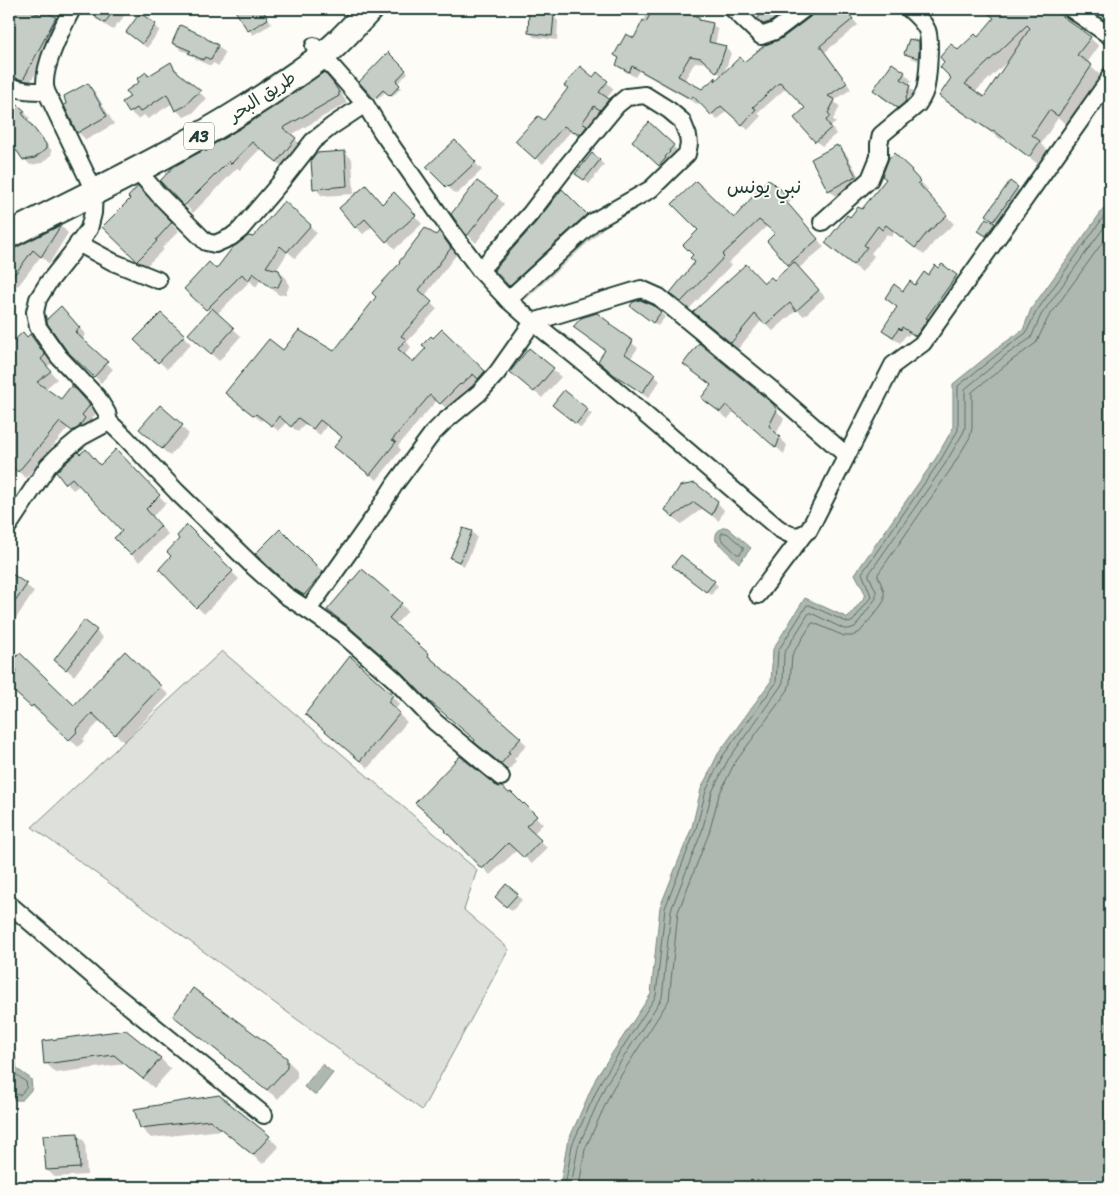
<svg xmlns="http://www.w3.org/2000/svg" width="1119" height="1196" viewBox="0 0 1119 1196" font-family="Sriracha,'Playpen Sans Arabic',sans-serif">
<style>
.green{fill:#dde0db;stroke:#7e8e88}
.water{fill:#aeb8b1;stroke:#75877f}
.shadow{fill:#0003;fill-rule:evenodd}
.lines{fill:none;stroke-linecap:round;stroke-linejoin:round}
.shore{stroke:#586e66;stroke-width:1}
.building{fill:#c6cdc7;stroke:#1f3d34;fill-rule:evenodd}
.minor-casing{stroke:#1f3d34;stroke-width:20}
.highway-casing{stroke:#1f3d34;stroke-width:29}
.minor{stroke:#fdfcf7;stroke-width:16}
.highway{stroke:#fdfcf7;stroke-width:25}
.labels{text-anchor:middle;stroke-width:4;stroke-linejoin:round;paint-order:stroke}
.shield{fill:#fdfcf7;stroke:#62766e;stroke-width:1}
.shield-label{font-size:16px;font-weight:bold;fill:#1f3d34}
.street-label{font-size:18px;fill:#1f3d34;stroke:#fdfcf7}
.quarter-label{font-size:20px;fill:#1f3d34;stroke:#fdfcf7}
</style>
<rect width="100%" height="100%" fill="#fdfcf7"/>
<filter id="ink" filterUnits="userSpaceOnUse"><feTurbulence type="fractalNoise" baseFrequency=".02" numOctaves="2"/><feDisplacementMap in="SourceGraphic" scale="10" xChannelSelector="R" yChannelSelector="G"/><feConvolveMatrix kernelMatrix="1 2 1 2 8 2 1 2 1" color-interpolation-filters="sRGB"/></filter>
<g filter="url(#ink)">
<polygon class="green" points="222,651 477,870 464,910 509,949 422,1110 32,827"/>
<g class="water">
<polygon points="1110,200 1110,1187 560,1187 567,1144 596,1078 651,994 660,907 692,827 701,789 718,754 771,681 773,649 805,598 848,618 866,595 855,574 936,458 953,428 953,384 1000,346 1023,330 1031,309"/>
<path d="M725 527 728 528 751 548 739 563 716 541C715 533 717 530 725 527Z"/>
<polygon points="9,1046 14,1050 17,1069 31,1079 32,1089 22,1100 15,1100 9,1096"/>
<polygon points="322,1064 333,1073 316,1095 304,1087"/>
</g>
<g class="shadow">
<polygon points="18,9 25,9 38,16 55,18 62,24 29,85 9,85 9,26"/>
<polygon points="89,9 128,9 119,24 117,23 113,30 105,25 97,18 99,15"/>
<polygon points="243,9 262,9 272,24 253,35 249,30 238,12"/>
<path d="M650 9H685L683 14 699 18 702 21 712 24 718 30 715 45 725 47 731 53 724 74 744 63 781 40 821 9H844L858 25 825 52 851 89 834 101 840 107 833 119 836 123 831 126 836 134 822 146 816 141 807 108 787 87 758 113 761 116 748 130 727 111 717 120 699 101 697 104 639 71 635 77 623 70 617 65 620 59 616 55 634 40ZM695 62 708 63 722 76 717 80 716 78 702 91 684 81Z"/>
<polygon points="761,9 795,9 771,31 759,19 765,13"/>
<path d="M984 9H1050L1090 38 1099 46 1087 63 1100 75 1067 124 1058 118 1041 144 1048 151 1038 164 1003 138 1002 140 949 104 940 95 952 78 958 52 978 39 995 19ZM1012 57 985 99 975 92Z"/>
<polygon points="1094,9 1110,9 1110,25 1095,12 1097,11"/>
<polygon points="140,14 160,30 147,48 127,32"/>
<polygon points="553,16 558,21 557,40 534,37 529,32"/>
<polygon points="174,42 218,46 225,53 219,66 213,63 211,66 197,60 191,54 181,50"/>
<polygon points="918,43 923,48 923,58 910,54 910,57 923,60 922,62 911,58 906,53"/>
<polygon points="388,54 408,73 397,84 401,88 392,97 386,91 377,100 361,82"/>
<polygon points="171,64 178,71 181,76 207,99 201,104 193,113 184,117 176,110 173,103 148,119 144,115 138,119 130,112 131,97 146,74 149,77"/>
<polygon points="893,65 904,73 912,81 908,86 916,94 906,114 882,98 875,90"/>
<polygon points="597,74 614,89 606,99 615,106 581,139 571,131 543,164 524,148 544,122 593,79"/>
<polygon points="332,82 341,93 347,103 291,135 303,147 285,169 260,149 240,170 237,168 193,213 162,181 206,154"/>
<polygon points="87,84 95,92 114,124 86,140 78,132"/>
<polygon points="9,97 30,118 28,120 52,151 51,155 42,163 30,165 9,142 9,143"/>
<polygon points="650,124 681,154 667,173 634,141"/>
<polygon points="455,141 482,170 457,194 456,193 455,194 428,167"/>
<polygon points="840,147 847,155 863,184 837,197 829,190"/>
<polygon points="344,152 352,159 354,194 322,196 315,188"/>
<polygon points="599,160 604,165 589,184 582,178"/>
<polygon points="911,171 928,190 925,192 954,224 934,242 924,255 895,232 891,237 887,234 871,253 874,256 862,272 835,252 827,243 850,219 862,211"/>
<polygon points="1011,183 1022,193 1000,225 988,215"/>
<polygon points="138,188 179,231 162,248 164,249 145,267 104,227 131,199"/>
<polygon points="562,191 602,230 525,300 509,285 538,221"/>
<polygon points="373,194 382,205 402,201 422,224 395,249 373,226 363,234 356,227"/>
<polygon points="784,194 791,201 787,205 798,215 824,247 799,268 825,297 804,316 797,310 773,331 762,320 738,349 701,319 764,284 774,281 791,266 768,241 776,234 767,226 728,263 731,265 689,309 679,300 734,220"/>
<polygon points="497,197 504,204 476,243 468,235 453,214"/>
<polygon points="994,224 996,226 989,237 982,233"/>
<polygon points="61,226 68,233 49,264 41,256 18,286 9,279 9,250 16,249"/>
<polygon points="310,226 317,233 295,258 288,252 276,271 279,271 287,279 289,286 286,294 279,295 261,279 256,287 250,281 217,314 241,336 219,361 197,341 210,312 185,289 217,270 254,238"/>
<polygon points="439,233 445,239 456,255 424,297 437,309 407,342 411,347 404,356 413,364 442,330 491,378 485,384 480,379 468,390 467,389 447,409 437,400 398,446 401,450 377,480 342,454 336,447 343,438 327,425 320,435 305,424 298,432 286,422 279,431 263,419 261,421 227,393 283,352 334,353"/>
<polygon points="956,276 963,283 923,343 910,333 908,336 906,335 900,343 891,337 884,330 898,308 886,298 903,292 915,286 929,277"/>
<polygon points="636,310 660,312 665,317 658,326"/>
<polygon points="67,314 86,335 81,339 113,369 101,383 68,350"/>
<polygon points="161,314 191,344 167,369 136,340"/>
<polygon points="597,314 638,348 630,359 654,375 660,381 648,398 620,379 605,367 606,351 581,332"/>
<polygon points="30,335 38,342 52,363 47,367 57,379 45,389 61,401 84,399 96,413 89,423 91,426 80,438 68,428 26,478 9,464 9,417 16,409 9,401 9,337 13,343 27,338"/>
<polygon points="530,350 561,377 542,398 519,379"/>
<polygon points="692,371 772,405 784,419 776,434 787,445 784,454 734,411 728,419 710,405 703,398 712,386"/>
<polygon points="160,407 189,434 170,456 148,436"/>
<polygon points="558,409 587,410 592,414 581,428"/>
<polygon points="116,451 166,503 152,517 168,534 139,562 116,538 124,531 80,485 73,490 57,473 100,466"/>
<polygon points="681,487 717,502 724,510 719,521 702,509 681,524 666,510"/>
<polygon points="187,527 239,579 204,614 161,569 173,556"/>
<polygon points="464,529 472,532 477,537 468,559 464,566 457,562 452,558"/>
<polygon points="280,531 332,583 315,605 303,597 266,564"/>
<polygon points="674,566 714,582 718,586 711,595"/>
<polygon points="9,573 26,585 34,592 12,624 9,622"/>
<polygon points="401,604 408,611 395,625 527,745 514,759 516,761 509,770 483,748 477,741 407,677 356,632 335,617 328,610"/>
<polygon points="96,631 103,638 74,676 56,660"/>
<polygon points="125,653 169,695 124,742 101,720 83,739 84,741 78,747 42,712 40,714 9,686 9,682 19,670 74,706"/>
<polygon points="350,658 400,704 394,710 407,722 368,768 306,714"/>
<polygon points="494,786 523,806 524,805 543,824 533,834 547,848 532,864 517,850 490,875 447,831"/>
<polygon points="517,895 522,900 512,911 501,901"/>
<polygon points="174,1016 286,1059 297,1070 297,1078 278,1099 185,1026"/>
<polygon points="126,1031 161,1059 171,1069 154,1088 125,1064 56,1073 46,1063"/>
<polygon points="219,1097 269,1137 279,1147 263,1164 222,1130 151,1138 141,1128"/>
<polygon points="77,1134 85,1142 87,1175 55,1177 47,1170"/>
</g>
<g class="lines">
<g class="shore">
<polygon points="722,533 727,533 743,547 743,550 740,554 737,554 721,539 721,536"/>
<path d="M9 1052 13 1072 26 1082 27 1087 20 1095C15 1095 13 1092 9 1092"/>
<polyline points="565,1187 572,1145 601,1081 656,996 665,908 696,829 706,791 722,757 776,683 778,651 807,605 809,605 849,623 853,621 871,597 870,593 862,573 940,461 958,430 958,386 1003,350 1026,333 1036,312 1110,208"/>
<polyline points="571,1187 578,1147 606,1084 662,998 671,910 702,831 712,792 728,760 781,686 783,682 784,653 809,613 811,613 844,629 849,629 855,627 876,598 876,591 869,576 869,574 945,464 963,433 965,428 965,389 1006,355 1031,338 1041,315 1110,219"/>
<polyline points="579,1187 585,1149 613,1088 669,1000 678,912 709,833 719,795 734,764 788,690 790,683 792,655 812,623 814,623 844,636 852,636 860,632 880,607 884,601 884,591 878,576 878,574 951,469 970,437 972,428 972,392 1011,361 1036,343 1048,318 1110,232"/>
</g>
</g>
<g class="building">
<polygon points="17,9 27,9 38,14 41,9 56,17 23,80 9,76 9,24"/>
<polygon points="101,9 114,9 105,23 96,18"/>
<polygon points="234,9 262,9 268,19 248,31"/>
<polygon points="653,9 677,9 676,11 699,17 699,20 713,23 709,42 726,46 717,73 701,58 690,56 678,76 702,89 716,77 715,81 740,57 744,62 765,45 781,39 810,17 813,13 814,9 845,9 853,19 820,46 847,83 828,96 835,100 828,113 831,116 826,120 831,128 815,142 794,118 805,108 780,82 753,107 756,109 742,125 721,106 711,115 693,96 691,99 632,66 629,72 616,65 619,58 614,55 626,34 634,38 643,20 646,22"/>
<polygon points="767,9 788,9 770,22 763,24 757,19"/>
<path d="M983 9H1052L1091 37 1077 55 1092 65 1058 116 1049 110 1032 135 1040 141 1029 157 993 130 992 132 939 96 951 78 940 67 944 62 940 57 951 44 958 50 975 34 978 37 994 18ZM1027 25 1030 28 984 97 965 84Z"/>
<polygon points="1088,9 1110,9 1110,24 1097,15"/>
<polygon points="529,12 554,15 552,36 528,33"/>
<polygon points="140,13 156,24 142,44 126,32"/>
<polygon points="180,25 202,35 207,39 218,45 211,60 205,57 203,60 188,53 191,51 172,43"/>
<polygon points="909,39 919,41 919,53 918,58 904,54"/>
<polygon points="388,52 406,70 396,81 400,85 390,96 383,90 374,99 359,82"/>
<polygon points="171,62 175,70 201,91 193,97 185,106 175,111 167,94 140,112 137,108 129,113 122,102 130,97 126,91 139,82 137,79 146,72 148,76"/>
<polygon points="892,63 905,72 901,79 910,85 905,102 898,108 873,90"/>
<polygon points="580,66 593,77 597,72 608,81 599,92 609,99 600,110 594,106 582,123 587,126 580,135 575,132 574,133 564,126 535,159 515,141 538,116 544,120 568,88 564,86"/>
<polygon points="324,72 334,84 339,92 339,96 283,128 296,138 277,162 252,142 231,164 229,161 184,206 160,181 174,166 204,150 206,152 214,144 257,118"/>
<polygon points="88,83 107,116 77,133 64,105 66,104 64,96"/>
<polygon points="9,97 13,98 12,100 25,111 22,113 46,144 46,149 35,158 23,160 17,151 15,151 9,143"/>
<polygon points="649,122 674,145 669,151 670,152 665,157 666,158 659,166 632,141"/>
<polygon points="455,140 476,162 449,187 448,186 446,187 426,167"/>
<polygon points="837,145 838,147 840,146 856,176 828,191 811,159"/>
<polygon points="345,151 347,186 313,189 311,160 316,153"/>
<polygon points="592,153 600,160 584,180 575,174"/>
<polygon points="894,153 912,170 911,171 920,181 918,183 947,215 926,234 915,248 886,225 882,230 878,226 864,245 867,247 853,265 825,243 847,215 850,217 858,207 862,209 886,179 882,176 889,158"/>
<polygon points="768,179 785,193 781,198 790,206 818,239 788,265 767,241 775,233 759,220 722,255 724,257 681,302 670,293 695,262 690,258 693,255 683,245 698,230 672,204 696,181 734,218"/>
<polygon points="477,181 498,196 467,236 451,214"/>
<polygon points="1010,181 1018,187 994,221 986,215"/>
<polygon points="366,185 382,204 394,192 416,215 386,242 365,219 355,228 339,208"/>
<polygon points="138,186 172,222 156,240 157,241 137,261 102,227 130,199 128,197"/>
<polygon points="562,189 587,214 509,286 494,270 537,221"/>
<polygon points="284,201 311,225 287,252 280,246 266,267 279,270 282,278 278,287 271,288 253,273 248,281 242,274 206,310 184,289 209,262 216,269 233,247 248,236 253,237"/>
<polygon points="986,218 995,223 986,236 978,231"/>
<polygon points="61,225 41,257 33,250 9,282 9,249 15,248"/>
<polygon points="425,228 436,235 439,231 451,248 419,290 432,302 401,336 406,339 398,349 413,362 426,348 422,345 431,336 433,338 442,329 485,371 478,379 473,374 461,385 460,384 440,404 430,395 392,440 396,442 370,475 334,447 342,437 320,420 313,429 298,418 291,427 279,416 272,426 256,414 254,416 225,393 269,339 283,350 299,330 334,351 376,297 372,293 400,263 399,262"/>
<polygon points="794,262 819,290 796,311 790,303 765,325 755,314 731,343 693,312 746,264 764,283 771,277 774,280"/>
<polygon points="942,264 957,275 926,318 928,319 916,336 915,336 902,327 901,330 899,328 893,337 882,330 897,307 885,298 894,284 903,291 910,281 915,285 924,272 928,275 935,265 938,268"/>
<polygon points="640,300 654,306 661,312 653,323 630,306 633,302"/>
<polygon points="61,306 80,328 75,332 108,362 94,377 67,351 47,323 47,319"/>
<polygon points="212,308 234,328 211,354 188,334"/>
<polygon points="161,313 185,335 158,363 134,340"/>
<polygon points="597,313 610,323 609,324 633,341 625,354 655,374 642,393 613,374 598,361 605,350 573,327 581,318"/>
<polygon points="23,332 27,337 30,334 45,355 41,359 51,371 37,382 61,399 71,386 77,390 90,405 82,415 85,418 78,428 72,431 60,422 18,472 9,464 9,345"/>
<polygon points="699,343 773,404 777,410 769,426 780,437 776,448 726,405 720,412 701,398 711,385 683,364"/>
<polygon points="529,348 554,368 534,392 510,372"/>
<polygon points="564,390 588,409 576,424 552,405"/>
<polygon points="160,405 183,425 162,449 139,429"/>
<polygon points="86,449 100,465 116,449 160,495 146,509 161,526 131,555 114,538 122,531 72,478 65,484 56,472 78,452 80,454"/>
<polygon points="695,483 718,501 712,515 694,502 673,517 665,510 680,486"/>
<polygon points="187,525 233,571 196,608 159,569 171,556 167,552 179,539 177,536"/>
<polygon points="463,528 472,531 463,554 459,562 450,558"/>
<polygon points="280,529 323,572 312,586 304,595 291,587 255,554"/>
<polygon points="681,555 715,581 706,592 672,566"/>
<polygon points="362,569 402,603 389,618 429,654 428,656 521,738 508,752 510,753 501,764 474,742 475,740 428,700 401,672 347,625 327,610"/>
<polygon points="9,572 27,584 9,611"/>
<polygon points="84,620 97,630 66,670 54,660"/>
<polygon points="125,651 161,686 115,735 92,713 76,730 77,732 69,740 33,705 31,707 9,687 9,680 17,670 10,663 20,653 74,705"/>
<polygon points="350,656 393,695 388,702 400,713 360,761 305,714"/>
<polygon points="460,756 495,785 499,787 502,787 509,793 511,792 523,804 524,803 537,816 526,826 541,840 524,858 508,843 482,869 445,831 446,830 415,803"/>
<polygon points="506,884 518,894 506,907 495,897"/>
<polygon points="193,988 287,1058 287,1068 267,1090 173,1016"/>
<polygon points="126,1030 161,1058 143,1079 114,1055 44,1064 42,1041"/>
<polygon points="219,1095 270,1136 253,1155 210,1120 140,1128 134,1109"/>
<polygon points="78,1133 80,1168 46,1170 43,1135"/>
</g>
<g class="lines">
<g class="minor-casing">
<g id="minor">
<path d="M72 9C62 28 40 70 46 91L94 191 93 213 89 229 71 254 48 283 38 299 35 312 38 327 59 357 97 397 107 413 109 422 125 437 177 492 254 567 285 595 308 610 376 514 395 484 432 434 444 422 479 393 497 373 533 322 641 289 659 297 771 389 846 455"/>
<polyline points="733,9 761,36 775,31 804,9"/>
<polyline points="1071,9 1110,36"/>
<path d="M314 46 365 104 382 132 448 227 480 270 508 300 533 322 600 376 778 528C790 535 796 540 809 530L893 365 923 343 1109 80 1110 76"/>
<path d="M9 86C21 91 32 91 46 91"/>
<polyline points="137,170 158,194 206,242 215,244 231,237 240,230 280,183 313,141 332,126 365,104"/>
<path d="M822 222 870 179 879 157V144L881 135 918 104C922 98 925 93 926 86 928 74 931 40 927 30 923 21 916 15 909 9"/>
<polyline points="78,243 113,262 158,280"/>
<polyline points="480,270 530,214 566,167 617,105 627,97 645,95 669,110 682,121 688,136 689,144 687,154 651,189 593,222 508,300"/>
<polyline points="9,525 48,466 58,456 81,437 109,422"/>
<polyline points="758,595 804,534"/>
<polyline points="308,610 341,633 394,679 435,722 501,777"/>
<polyline points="9,904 108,989 264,1115"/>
</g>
</g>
<g class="highway-casing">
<path id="highway" d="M9 235C101 188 196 144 281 85 299 72 317 61 333 47 346 35 358 22 370 9"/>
</g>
<use href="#minor" class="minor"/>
<use href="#highway" class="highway"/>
</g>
</g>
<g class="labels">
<rect class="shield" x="184" y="122.5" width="30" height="27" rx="4"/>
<g class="shield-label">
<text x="199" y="142">A3</text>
</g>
<g class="street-label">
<text transform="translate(262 96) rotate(-33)" y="6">طريق البحر</text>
</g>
<g class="quarter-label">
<text x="764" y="193">نبي يونس</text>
</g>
</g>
<rect width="1119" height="1196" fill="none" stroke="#fdfcf7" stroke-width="30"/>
<rect x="15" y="15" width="1089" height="1166" fill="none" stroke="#1f3d34" stroke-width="2" filter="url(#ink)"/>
</svg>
